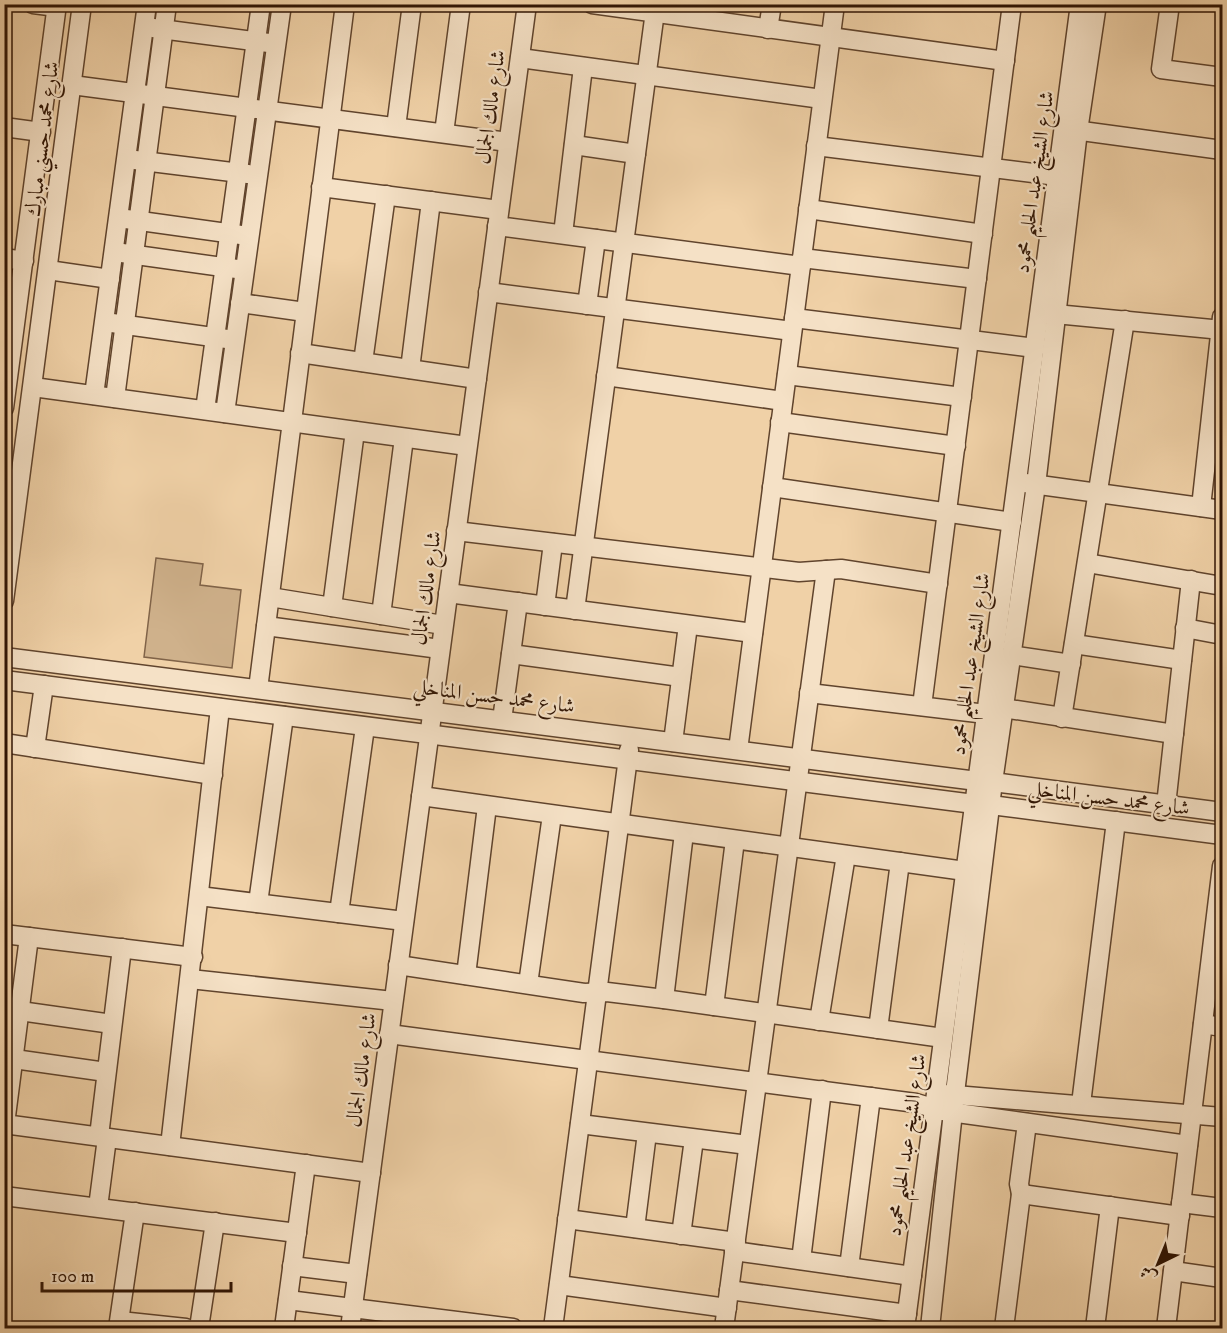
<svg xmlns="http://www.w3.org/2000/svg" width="1227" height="1333" viewBox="0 0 1227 1333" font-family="'IM FELL DW Pica',Amiri,serif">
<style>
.green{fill:#cfb18b;stroke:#806348;stroke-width:1.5}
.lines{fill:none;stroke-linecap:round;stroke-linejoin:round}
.minor-casing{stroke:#60442d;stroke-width:21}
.minor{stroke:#f5e1c6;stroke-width:18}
.labels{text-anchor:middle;stroke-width:4.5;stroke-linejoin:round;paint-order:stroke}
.street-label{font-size:21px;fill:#301504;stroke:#f5e1c6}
</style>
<rect width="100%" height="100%" fill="#f0d1a7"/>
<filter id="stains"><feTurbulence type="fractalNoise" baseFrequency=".00333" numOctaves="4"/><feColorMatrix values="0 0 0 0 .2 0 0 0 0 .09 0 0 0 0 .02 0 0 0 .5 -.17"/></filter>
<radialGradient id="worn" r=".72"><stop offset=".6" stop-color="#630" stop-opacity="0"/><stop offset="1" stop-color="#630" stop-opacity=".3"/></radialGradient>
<polygon class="green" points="156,558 203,564 200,585 241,590 232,668 144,657"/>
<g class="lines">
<g class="minor-casing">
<g id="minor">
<polyline points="33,4 57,7"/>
<polyline points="592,4 1005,61"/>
<polyline points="1170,4 1161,69 1222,77"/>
<polyline points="153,28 269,43"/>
<polyline points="768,29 772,4"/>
<polyline points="520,58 822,99"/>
<polyline points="72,85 508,142"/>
<polyline points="4,127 41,132"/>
<polyline points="396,127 412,4"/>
<polyline points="1067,129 1222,150"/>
<polyline points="444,133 461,4"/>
<polyline points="574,145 636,154"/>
<polyline points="816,146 1057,176"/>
<polyline points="135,160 248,174"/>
<polyline points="321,187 499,210"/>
<polyline points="808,209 983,234"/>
<polyline points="126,219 241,235"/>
<polyline points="497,226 801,266"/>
<polyline points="563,234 583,67"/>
<polyline points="122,253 237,269"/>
<polyline points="4,258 24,261"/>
<polyline points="802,258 977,279"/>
<polyline points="48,270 110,279"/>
<polyline points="488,292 792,331"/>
<polyline points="240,303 305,312"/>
<polyline points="587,305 596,239"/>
<polyline points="1045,313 1222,330"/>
<polyline points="794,318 1035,348"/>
<polyline points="112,323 227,339"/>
<polyline points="300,353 477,379"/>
<polyline points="363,362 386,195"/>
<polyline points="410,369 431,201"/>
<polyline points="787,375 962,397"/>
<polyline points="606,376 783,401"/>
<polyline points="33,387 467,446"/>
<polyline points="94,395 147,4"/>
<polyline points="115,398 167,4"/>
<polyline points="4,408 57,4"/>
<polyline points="205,410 261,4"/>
<polyline points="225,413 282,4"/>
<polyline points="780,422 956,446"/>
<polyline points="1025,483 1222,510"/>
<polyline points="772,487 1012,522"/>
<polyline points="1201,507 1222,317"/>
<polyline points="456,531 799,572 841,569 938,584"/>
<polyline points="1087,563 1222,586"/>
<polyline points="448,593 753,633"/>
<polyline points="270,597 443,625"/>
<polyline points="4,601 82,4"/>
<polyline points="545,606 553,543"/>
<polyline points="332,607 355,431"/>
<polyline points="575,610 656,4"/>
<polyline points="381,615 404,438"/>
<polyline points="266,626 440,649"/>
<polyline points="1185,628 1222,635"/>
<polyline points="1074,644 1182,660"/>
<polyline points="511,654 681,677"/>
<polyline points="1011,655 1071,664"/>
<polyline points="4,657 977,781"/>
<polyline points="4,680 974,804"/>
<polyline points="258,689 345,4"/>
<polyline points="809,693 986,714"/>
<polyline points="922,706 1012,4"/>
<polyline points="1003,708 1174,734"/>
<polyline points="1062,718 1125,320"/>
<polyline points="502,720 518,602"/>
<polyline points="673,742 688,625"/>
<polyline points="4,743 213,775"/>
<polyline points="35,748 44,685"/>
<polyline points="738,750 835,4"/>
<polyline points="993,782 1222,812"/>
<polyline points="421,796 965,871"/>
<polyline points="991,805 1222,835"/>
<polyline points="1166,805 1191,580"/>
<polyline points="199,896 404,921"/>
<polyline points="258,903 284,716"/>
<polyline points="339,913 365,727"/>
<polyline points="4,934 193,957"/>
<polyline points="398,965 584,993 607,992 664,999 943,1038"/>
<polyline points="466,975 487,806"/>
<polyline points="190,979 393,1001"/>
<polyline points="528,984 552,815"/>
<polyline points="664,999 684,833"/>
<polyline points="714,1006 735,840"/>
<polyline points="20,1011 112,1024"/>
<polyline points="819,1021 846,855"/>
<polyline points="1203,1024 1222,1027"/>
<polyline points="878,1029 900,862"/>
<polyline points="389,1034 916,1103 943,1111 1188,1145"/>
<polyline points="14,1059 106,1072"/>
<polyline points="943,1094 1222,1117"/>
<polyline points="1081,1104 1116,821"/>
<polyline points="4,1124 371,1173"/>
<polyline points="5,1124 29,937"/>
<polyline points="580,1124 748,1145"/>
<polyline points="99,1136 122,948"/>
<polyline points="170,1146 220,708"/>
<polyline points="1021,1194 1019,1184 1027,1123"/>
<polyline points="4,1196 297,1233"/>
<polyline points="1181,1203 1222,1208"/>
<polyline points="98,1207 107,1138"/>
<polyline points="567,1219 736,1242"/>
<polyline points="635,1228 647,1133"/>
<polyline points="681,1235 694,1139"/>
<polyline points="734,1251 912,1276"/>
<polyline points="801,1260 822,1090"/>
<polyline points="292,1266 357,1274"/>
<polyline points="849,1267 871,1097"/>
<polyline points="1173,1271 1222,1278"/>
<polyline points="559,1285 727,1308"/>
<polyline points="729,1290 907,1314"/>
<polyline points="288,1300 513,1328"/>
<polyline points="120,1321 186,1328"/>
<polyline points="351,1321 527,4"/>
<polyline points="118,1328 135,1212"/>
<polyline points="199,1328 215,1222"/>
<polyline points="284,1328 306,1164"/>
<polyline points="553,1328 629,750"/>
<polyline points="724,1328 826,570"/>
<polyline points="905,1328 1080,4"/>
<polyline points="930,1328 955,1093 993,782 1036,485 1078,131 1097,4"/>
<polyline points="1004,1328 1021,1194 1180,1216"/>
<polyline points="1095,1328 1110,1206"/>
<polyline points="1166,1328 1222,866"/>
</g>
</g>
<use href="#minor" class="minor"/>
</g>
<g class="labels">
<g class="street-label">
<text transform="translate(490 107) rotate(-82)" y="7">شارع مالك الجمال</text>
<text transform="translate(42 139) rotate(-83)" y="7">شارع محمد حسني مبارك</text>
<text transform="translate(1034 182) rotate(-82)" y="7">شارع الشيخ عبد الحليم محمود</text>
<text transform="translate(426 588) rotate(-82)" y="7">شارع مالك الجمال</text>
<text transform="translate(970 664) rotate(-82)" y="7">شارع الشيخ عبد الحليم محمود</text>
<text transform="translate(494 696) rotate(7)" y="7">شارع محمد حسن المناخلي</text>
<text transform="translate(1109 798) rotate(7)" y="7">شارع محمد حسن المناخلي</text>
<text transform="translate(361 1070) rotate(-82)" y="7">شارع مالك الجمال</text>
<text transform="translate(906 1145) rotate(-82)" y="7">شارع الشيخ عبد الحليم محمود</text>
</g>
</g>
<rect width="1227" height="1333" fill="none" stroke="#f0d1a7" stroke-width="24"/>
<rect x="6" y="6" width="1215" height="1321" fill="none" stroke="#301504" stroke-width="3"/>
<rect x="12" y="12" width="1203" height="1309" fill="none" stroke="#301504" stroke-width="1.5"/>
<g transform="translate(1158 1264) rotate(223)" stroke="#f5e1c6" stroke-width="4.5" paint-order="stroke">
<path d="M0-4.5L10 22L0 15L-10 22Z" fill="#301504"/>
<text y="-9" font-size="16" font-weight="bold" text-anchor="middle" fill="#301504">ش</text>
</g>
<path d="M42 1282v9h189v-9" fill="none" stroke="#301504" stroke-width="3"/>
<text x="51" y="1282" font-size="18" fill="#301504" stroke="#f5e1c6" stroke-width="4.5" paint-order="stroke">100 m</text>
<rect width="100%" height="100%" filter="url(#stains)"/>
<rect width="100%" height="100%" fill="url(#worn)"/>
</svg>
